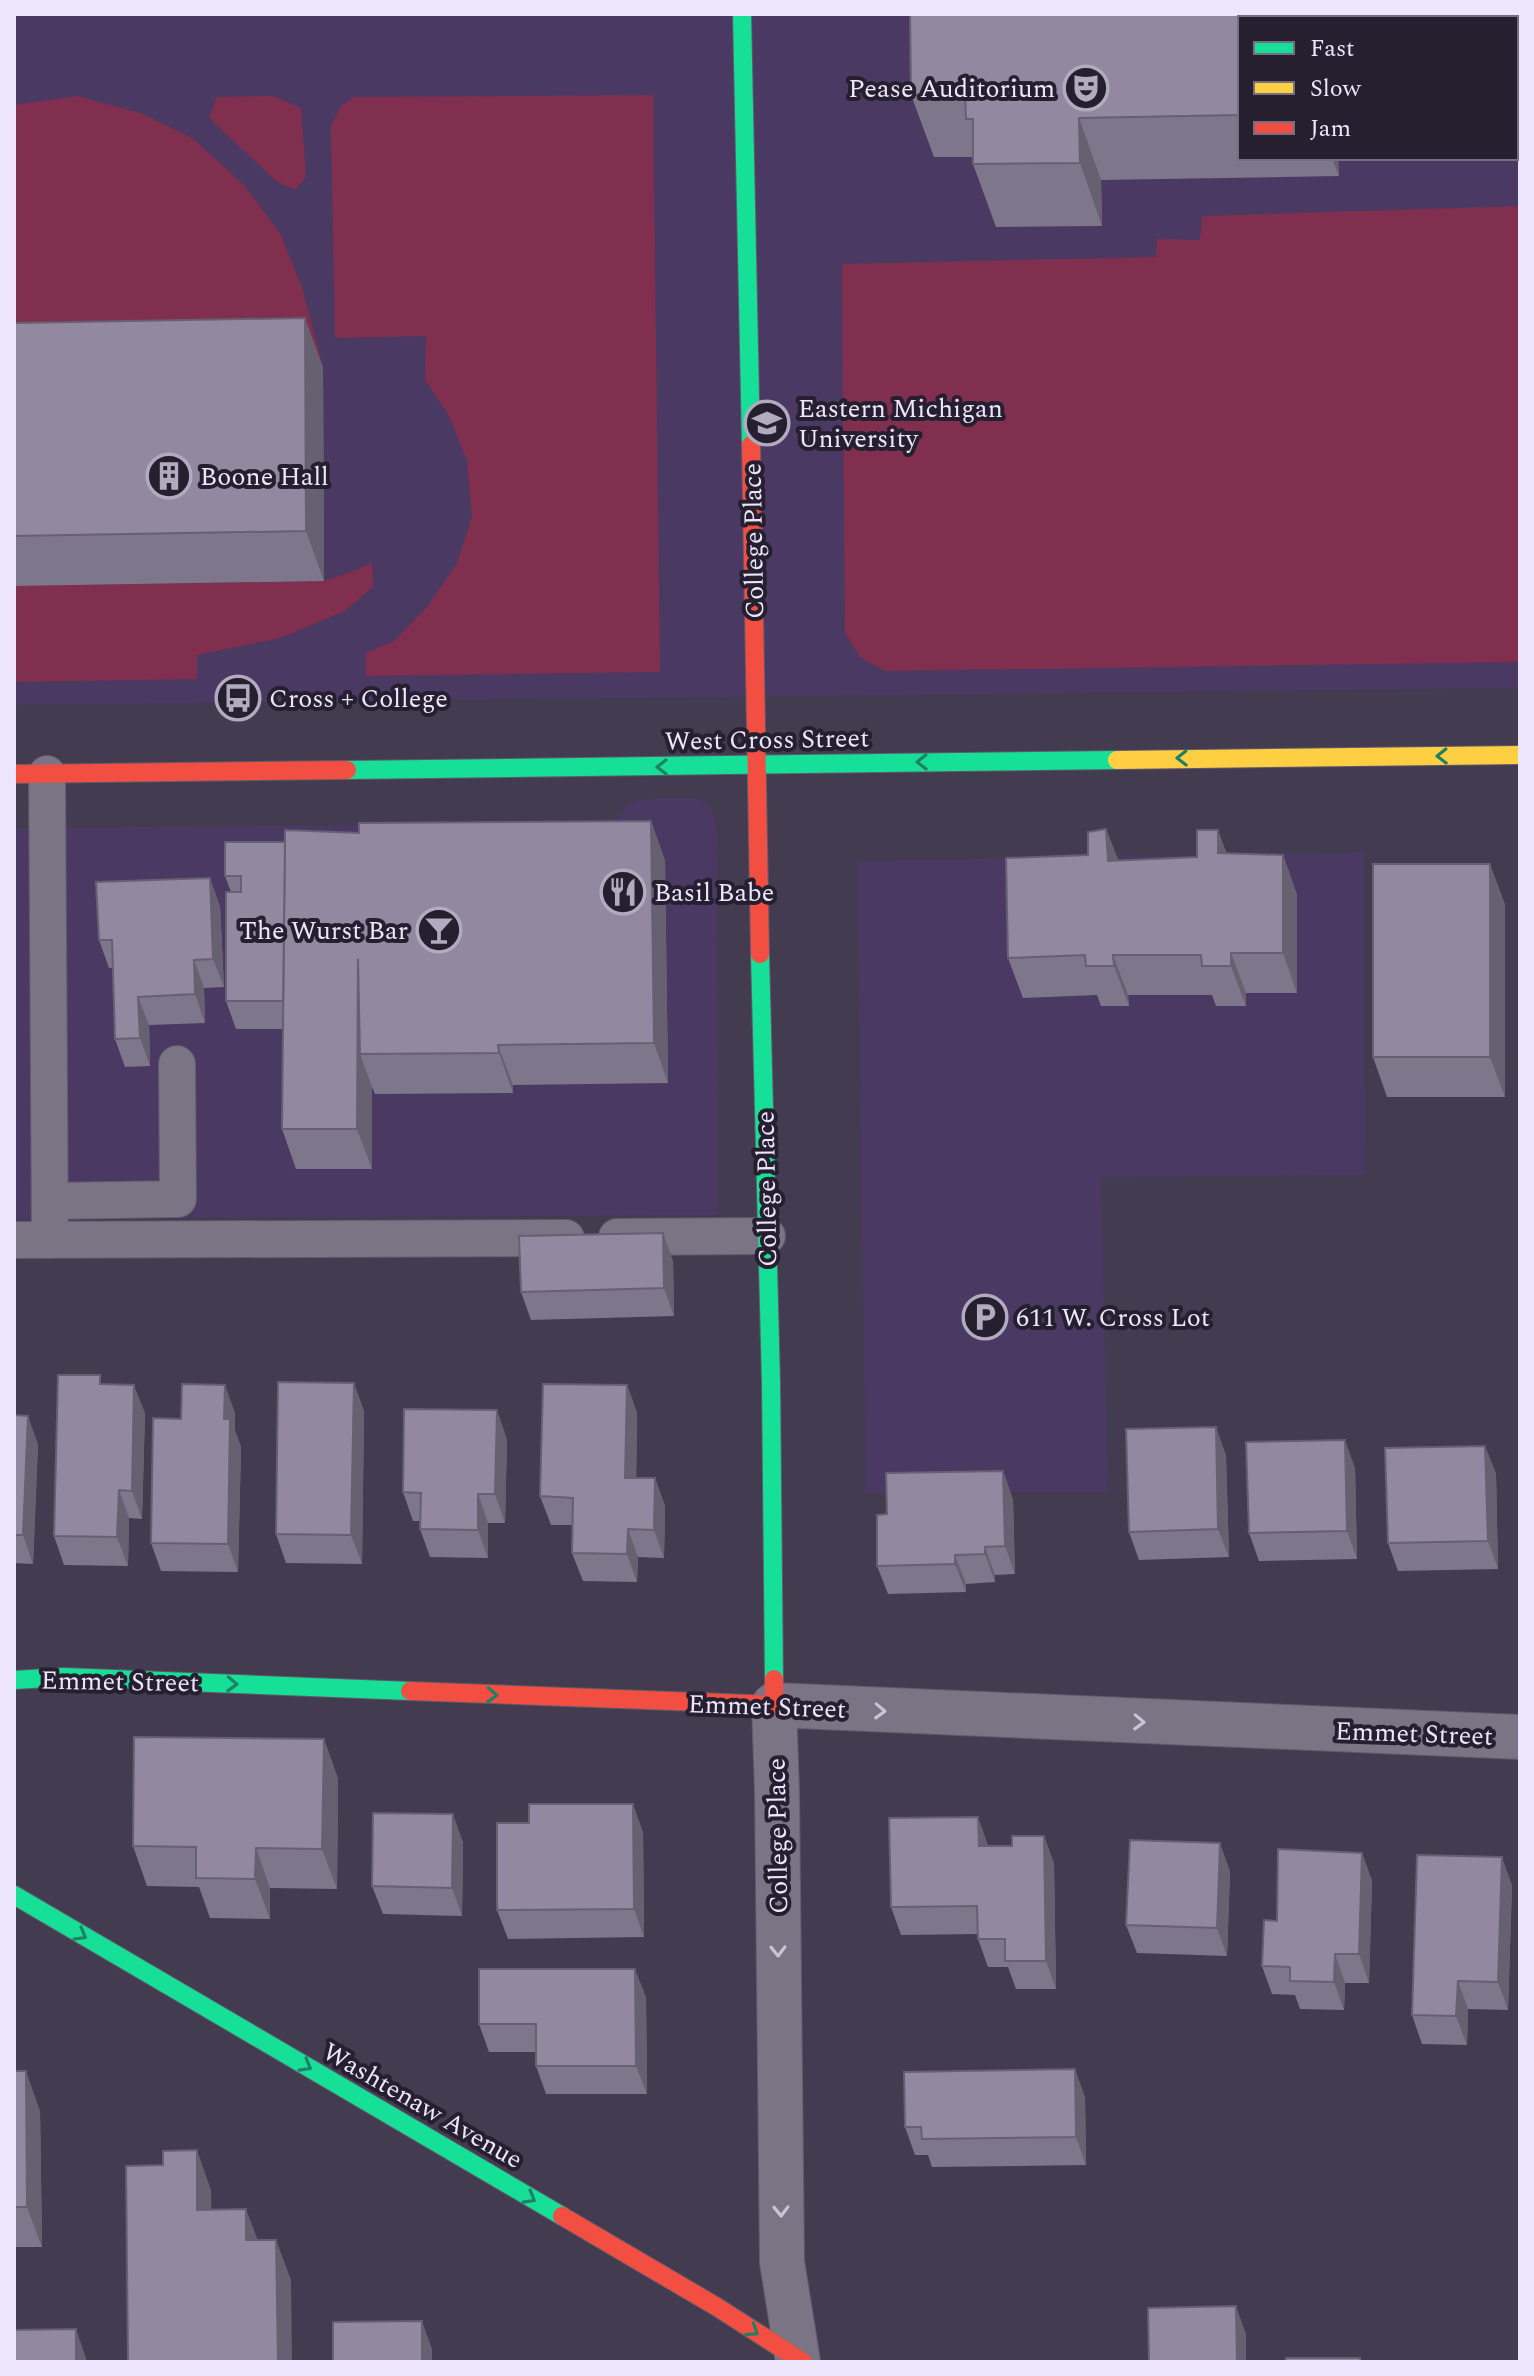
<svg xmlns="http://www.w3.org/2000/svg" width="1534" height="2376" viewBox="0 0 1534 2376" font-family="Spectral,serif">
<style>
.built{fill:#4a3962;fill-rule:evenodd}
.green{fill:#802f4e}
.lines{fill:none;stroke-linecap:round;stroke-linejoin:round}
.lane-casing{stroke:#615a6c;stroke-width:38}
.street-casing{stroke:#615a6c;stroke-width:46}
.fast-casing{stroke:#615a6c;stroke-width:20}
.slow-casing{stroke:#615a6c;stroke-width:20}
.jam-casing{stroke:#615a6c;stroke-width:20}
.lane{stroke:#7a7484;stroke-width:36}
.street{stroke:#7a7484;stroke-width:44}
.fast{stroke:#16e098;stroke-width:18}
.slow{stroke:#ffcf43;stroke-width:18}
.jam{stroke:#f24e42;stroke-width:18}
.wall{fill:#7e768a}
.shaded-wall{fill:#666071}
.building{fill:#9289a1;stroke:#666071;stroke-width:2}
.oneway{stroke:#1e8064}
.oneway2{stroke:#cac3d8}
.labels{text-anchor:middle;stroke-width:8;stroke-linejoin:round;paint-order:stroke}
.poi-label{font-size:26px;fill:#ede5fc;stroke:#251f2f;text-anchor:start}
.street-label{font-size:26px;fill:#ede5fc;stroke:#251f2f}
</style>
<rect width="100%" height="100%" fill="#433b4f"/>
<g class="built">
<path d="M14 14H1520V688L14 705ZM1240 18H1516V158H1240Z"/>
<polygon points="661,798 696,798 708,804 714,816 717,829 718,1215 14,1219 14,828 612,823 629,805 638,801"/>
<polygon points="1364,852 1365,1175 1101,1177 1108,1492 866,1493 857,861"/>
</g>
<g class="green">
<polygon points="653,95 660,672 366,676 366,653 394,641 428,606 457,563 472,517 467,460 448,414 425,380 426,336 335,338 331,126 341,106 354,97"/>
<polygon points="77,96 141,113 192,138 243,184 280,233 302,287 323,367 14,372 14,105"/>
<polygon points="273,96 301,108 306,177 295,190 276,181 209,118 217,97"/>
<polygon points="1520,206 1520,662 885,671 860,657 845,633 842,264 1156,257 1157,239 1200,240 1202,216"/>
<polygon points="372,562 373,587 345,611 280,638 197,655 197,679 14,682 14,586 324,581 359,569"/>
</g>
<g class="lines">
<g class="lane-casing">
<g id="lane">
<polyline points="47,774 50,1240"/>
<polyline points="50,1201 178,1199 177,1064"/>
<polyline points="617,1237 767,1236"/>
<polyline points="14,1240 566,1238"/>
</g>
</g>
<g class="street-casing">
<polyline id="street" points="798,2362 782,2262 777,1791 774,1705 1520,1737"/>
</g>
<g class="fast-casing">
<g id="fast">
<polyline points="742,14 751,445"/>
<polyline points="347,770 1117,760"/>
<polyline points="760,954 771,1383 774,1679"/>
<polyline points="14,1680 64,1677 410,1691"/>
<polyline points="14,1895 562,2216"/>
</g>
</g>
<g class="slow-casing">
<polyline id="slow" points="1117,760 1520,755"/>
</g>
<g class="jam-casing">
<g id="jam">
<polyline points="751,445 760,954"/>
<polyline points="14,774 347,770"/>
<polyline points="410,1691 774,1705 774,1679"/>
<polyline points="562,2216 717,2307 803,2362"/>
</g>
</g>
<use href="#lane" class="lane"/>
<use href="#street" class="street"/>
<use href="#fast" class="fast"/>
<use href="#slow" class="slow"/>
<use href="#jam" class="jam"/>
</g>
<g class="wall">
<polygon points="1240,18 1240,158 1338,158 1339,176 1101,180 1102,226 996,227 973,164 973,157 934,157 911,95"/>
<polygon points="14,323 323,367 324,581 14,586"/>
<polygon points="651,821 665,861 668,1083 513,1085 513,1093 375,1094 372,1087 372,1169 296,1169 282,1129 283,1029 236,1029 226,1001 231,892 225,876 285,842 359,833"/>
<polygon points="1106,829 1118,860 1197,857 1226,853 1283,855 1297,895 1297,993 1246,993 1246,1006 1216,1006 1212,995 1128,995 1129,1006 1101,1006 1097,995 1023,998 1008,958"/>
<polygon points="1505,904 1505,1097 1387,1097 1373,1057"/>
<polygon points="220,906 224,987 204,988 205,1023 149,1025 150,1066 125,1067 115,1039 113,968 109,968 99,940"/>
<polygon points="673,1261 674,1316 531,1320 521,1292"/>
<polygon points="104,1384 145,1413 142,1519 129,1518 128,1566 64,1565 54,1536"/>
<polygon points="627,1385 637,1413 636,1478 655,1478 665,1506 664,1558 638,1557 637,1582 583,1581 572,1553 573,1525 551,1525 540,1496"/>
<polygon points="364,1411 362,1564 286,1563 276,1534"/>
<polygon points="235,1413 235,1431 241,1447 238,1572 161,1571 151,1543 181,1419"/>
<polygon points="14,1415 38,1444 33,1564 14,1563"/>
<polygon points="507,1439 505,1523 488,1523 488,1558 430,1557 420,1529 420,1521 413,1521 403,1492"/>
<polygon points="1485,1446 1496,1474 1498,1569 1398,1571 1388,1543"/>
<polygon points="1226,1455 1229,1557 1139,1560 1129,1532"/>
<polygon points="1355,1468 1357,1559 1259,1561 1249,1533"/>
<polygon points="1003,1471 1013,1500 1015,1574 995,1575 995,1582 966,1584 966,1592 888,1594 877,1566 887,1514"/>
<polygon points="324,1739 338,1779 337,1889 270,1888 270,1919 210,1918 199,1887 147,1886 133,1846"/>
<polygon points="529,1823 643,1832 644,1937 508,1939 497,1910"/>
<polygon points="1044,1836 1054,1864 1056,1989 1016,1989 1008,1967 988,1967 978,1939 978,1934 901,1935 891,1907 988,1846 1012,1846"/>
<polygon points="463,1842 462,1916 383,1914 372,1886"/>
<polygon points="1362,1853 1372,1881 1369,1983 1345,1983 1344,2010 1300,2009 1295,1995 1272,1994 1262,1966 1277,1921"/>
<polygon points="1230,1871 1227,1956 1137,1953 1126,1925"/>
<polygon points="1512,1885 1508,2010 1468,2009 1467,2045 1422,2044 1412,2015"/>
<polygon points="646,1997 647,2094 546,2094 536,2066 536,2052 489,2052 479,2024"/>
<polygon points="14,2071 40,2111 42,2247 14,2247"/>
<polygon points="1085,2097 1086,2165 932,2167 928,2155 915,2155 905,2127"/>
</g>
<g class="shaded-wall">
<polygon points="1422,14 1447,14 1449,18 1420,18"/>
<polygon points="1079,118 1101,180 1102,226 1080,163"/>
<polygon points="1332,158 1338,158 1339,176"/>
<polygon points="305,318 323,367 324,581 306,531"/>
<polygon points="651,821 665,861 668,1083 654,1043"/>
<polygon points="1106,829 1121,869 1108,861"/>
<polygon points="1218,830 1233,870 1218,853"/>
<polygon points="1283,855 1297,895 1297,993 1283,953"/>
<polygon points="1490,864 1505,904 1505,1097 1490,1057"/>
<polygon points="210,878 220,906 224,987 213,959"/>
<polygon points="1231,953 1246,993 1246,1006 1231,966"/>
<polygon points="1113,955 1128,995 1129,1006 1114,966"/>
<polygon points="358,959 360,1054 372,1087 372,1169 357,1129"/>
<polygon points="194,960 204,988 205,1023 195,994"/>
<polygon points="138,997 149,1025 150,1066 140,1038"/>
<polygon points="498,1045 513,1085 513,1093 499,1053"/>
<polygon points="663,1233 673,1261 674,1316 664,1288"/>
<polygon points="354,1383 364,1411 362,1564 351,1535"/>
<polygon points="134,1385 145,1413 142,1519 132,1491"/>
<polygon points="225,1385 235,1413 235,1431 241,1447 238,1572 228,1544 224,1419"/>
<polygon points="627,1385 637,1413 636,1506 625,1478"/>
<polygon points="497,1410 507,1439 505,1523 495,1494"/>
<polygon points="28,1416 38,1444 33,1564 23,1535"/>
<polygon points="1216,1427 1226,1455 1229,1557 1218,1529"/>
<polygon points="1345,1440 1355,1468 1357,1559 1347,1531"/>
<polygon points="1485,1446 1496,1474 1498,1569 1488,1541"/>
<polygon points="1003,1471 1013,1500 1015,1574 1005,1546"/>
<polygon points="655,1478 665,1506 664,1558 654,1530"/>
<polygon points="119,1490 129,1518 128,1566 117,1537"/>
<polygon points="478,1494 488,1523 488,1558 478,1530"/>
<polygon points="628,1529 638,1557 637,1582 627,1554"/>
<polygon points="985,1547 995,1575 995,1582 985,1554"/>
<polygon points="955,1555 966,1584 966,1592 955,1564"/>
<polygon points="324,1739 338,1779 337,1889 322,1849"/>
<polygon points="633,1804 643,1832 644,1937 634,1909"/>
<polygon points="453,1814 463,1842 462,1916 452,1888"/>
<polygon points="978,1817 988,1845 989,1874 979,1846"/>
<polygon points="1044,1836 1054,1864 1056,1989 1046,1961"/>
<polygon points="1220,1843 1230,1871 1227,1956 1217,1928"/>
<polygon points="256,1848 270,1888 270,1919 255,1879"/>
<polygon points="1362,1853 1372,1881 1369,1983 1359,1954"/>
<polygon points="1502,1857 1512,1885 1508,2010 1498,1982"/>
<polygon points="1335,1954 1345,1983 1344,2010 1334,1982"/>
<polygon points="635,1969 646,1997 647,2094 636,2066"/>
<polygon points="1458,1981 1468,2009 1467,2045 1456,2016"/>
<polygon points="1075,2069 1085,2097 1086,2165 1076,2137"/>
<polygon points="26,2071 40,2111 42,2247 27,2207"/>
<polygon points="197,2150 211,2190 212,2250 197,2210"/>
<polygon points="246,2209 261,2249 246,2240"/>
<polygon points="276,2240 291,2280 292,2362 278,2362"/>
<polygon points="1236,2306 1246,2334 1246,2362 1237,2362"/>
<polygon points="422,2321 432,2349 432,2362 422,2362"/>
<polygon points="76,2329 86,2358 86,2362 76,2362"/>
</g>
<g class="building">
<polygon points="910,14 1422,14 1420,18 1240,18 1240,115 1079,118 1080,163 973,164 973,119 966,119 965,95 911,95"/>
<polygon points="305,318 306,531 14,536 14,323"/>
<polygon points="651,821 654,1043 498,1045 499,1053 360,1054 358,959 357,1129 282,1129 285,830 359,833 359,823"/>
<polygon points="1106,829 1108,861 1197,857 1197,830 1218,830 1218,853 1283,855 1283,953 1231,953 1231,966 1202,966 1201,955 1113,955 1114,966 1086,966 1085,955 1008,958 1006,858 1088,855 1088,832"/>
<polygon points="225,842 285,842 283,1001 226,1001 226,892 241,892 241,876 225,876"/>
<rect x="1373" y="864" width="117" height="193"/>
<polygon points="210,878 213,959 194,960 195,994 138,997 140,1038 115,1039 112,940 99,940 96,882"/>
<polygon points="663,1233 664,1288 521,1292 519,1236"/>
<polygon points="58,1375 100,1375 100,1384 134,1385 132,1491 119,1490 117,1537 54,1536"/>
<polygon points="278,1382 354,1383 351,1535 276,1534"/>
<polygon points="182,1384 225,1385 224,1419 230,1419 228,1544 151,1543 153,1418 181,1419"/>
<polygon points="543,1384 627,1385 625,1478 655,1478 654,1530 628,1529 627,1554 572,1553 573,1498 540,1496"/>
<polygon points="404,1409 497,1410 495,1494 478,1494 478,1530 420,1529 421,1493 403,1492"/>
<polygon points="14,1415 28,1416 23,1535 14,1535"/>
<polygon points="1216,1427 1218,1529 1129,1532 1126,1429"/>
<polygon points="1345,1440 1347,1531 1249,1533 1246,1442"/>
<polygon points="1485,1446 1488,1541 1388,1543 1385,1448"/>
<polygon points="1003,1471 1005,1546 985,1547 985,1554 955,1555 955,1564 877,1566 877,1515 887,1514 886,1473"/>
<polygon points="134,1737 324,1739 322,1849 256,1848 255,1879 196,1878 196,1847 133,1846"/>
<polygon points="529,1804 633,1804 634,1909 497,1910 497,1823 529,1823"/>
<polygon points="373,1813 453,1814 452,1888 372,1886"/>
<polygon points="978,1817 979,1846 1012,1846 1012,1836 1044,1836 1046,1961 1005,1961 1005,1939 978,1939 977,1906 891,1907 889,1818"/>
<polygon points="1130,1840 1220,1843 1217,1928 1126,1925"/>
<polygon points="1278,1849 1362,1853 1359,1954 1335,1954 1334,1982 1290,1981 1290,1967 1262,1966 1264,1920 1277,1921"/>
<polygon points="1417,1855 1502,1857 1498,1982 1458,1981 1456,2016 1412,2015"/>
<polygon points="479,1969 635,1969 636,2066 536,2066 536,2024 479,2024"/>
<polygon points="1075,2069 1076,2137 922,2139 921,2127 905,2127 904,2072"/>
<polygon points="14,2071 26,2071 27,2207 14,2207"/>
<polygon points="197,2150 197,2210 246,2209 246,2240 276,2240 278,2362 128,2362 126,2166 163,2165 163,2151"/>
<polygon points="1236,2306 1237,2362 1149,2362 1148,2308"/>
<polygon points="422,2321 422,2362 333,2362 333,2322"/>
<polygon points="76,2329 76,2362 14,2362 14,2330"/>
<rect x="1286" y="2358" width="74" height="4"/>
</g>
<defs><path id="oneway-chevron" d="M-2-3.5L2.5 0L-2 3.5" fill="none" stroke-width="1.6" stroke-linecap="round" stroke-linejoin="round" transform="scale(2)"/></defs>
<g class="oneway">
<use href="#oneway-chevron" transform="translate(1442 756) rotate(179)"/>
<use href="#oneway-chevron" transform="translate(1182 758) rotate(179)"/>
<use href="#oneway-chevron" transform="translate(922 762) rotate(179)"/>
<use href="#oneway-chevron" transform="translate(662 767) rotate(179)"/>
<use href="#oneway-chevron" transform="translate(232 1684) rotate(2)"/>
<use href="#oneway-chevron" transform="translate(492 1695) rotate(2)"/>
<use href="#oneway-chevron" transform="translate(81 1935) rotate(30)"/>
<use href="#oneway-chevron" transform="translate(306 2066) rotate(30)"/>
<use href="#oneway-chevron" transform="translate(530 2198) rotate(30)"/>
<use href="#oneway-chevron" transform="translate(753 2331) rotate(33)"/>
</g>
<g class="oneway2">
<use href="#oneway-chevron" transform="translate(880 1711) rotate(2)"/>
<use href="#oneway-chevron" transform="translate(1139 1722) rotate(2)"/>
<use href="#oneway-chevron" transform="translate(778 1951) rotate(89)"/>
<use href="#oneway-chevron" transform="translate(781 2211) rotate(89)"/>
</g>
<defs>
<g id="theatre-ring" transform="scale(2.3)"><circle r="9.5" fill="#251f2f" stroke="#b2aabf" stroke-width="1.5"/><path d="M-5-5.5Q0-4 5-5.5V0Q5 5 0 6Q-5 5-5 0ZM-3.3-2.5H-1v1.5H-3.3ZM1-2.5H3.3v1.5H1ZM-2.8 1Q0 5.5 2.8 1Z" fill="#b2aabf"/></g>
<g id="university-ring" transform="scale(2.3)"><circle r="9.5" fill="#251f2f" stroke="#b2aabf" stroke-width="1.5"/><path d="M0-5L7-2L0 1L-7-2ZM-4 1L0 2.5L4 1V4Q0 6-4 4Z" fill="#b2aabf"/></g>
<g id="building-ring" transform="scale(2.3)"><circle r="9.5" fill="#251f2f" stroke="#b2aabf" stroke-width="1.5"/><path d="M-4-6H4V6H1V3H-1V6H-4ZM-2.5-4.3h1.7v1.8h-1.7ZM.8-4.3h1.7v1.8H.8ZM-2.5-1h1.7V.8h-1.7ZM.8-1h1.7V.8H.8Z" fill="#b2aabf"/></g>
<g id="bus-ring" transform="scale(2.3)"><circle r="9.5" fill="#251f2f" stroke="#b2aabf" stroke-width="1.5"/><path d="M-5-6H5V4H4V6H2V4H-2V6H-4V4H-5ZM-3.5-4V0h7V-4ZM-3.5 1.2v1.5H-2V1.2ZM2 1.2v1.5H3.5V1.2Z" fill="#b2aabf"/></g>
<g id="restaurant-ring" transform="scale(2.3)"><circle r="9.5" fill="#251f2f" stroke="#b2aabf" stroke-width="1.5"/><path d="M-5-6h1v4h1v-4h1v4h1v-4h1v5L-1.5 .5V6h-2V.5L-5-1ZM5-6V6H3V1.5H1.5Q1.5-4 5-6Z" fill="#b2aabf"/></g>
<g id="bar-ring" transform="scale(2.3)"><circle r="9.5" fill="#251f2f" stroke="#b2aabf" stroke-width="1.5"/><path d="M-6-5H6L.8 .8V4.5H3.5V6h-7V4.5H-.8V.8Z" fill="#b2aabf"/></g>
<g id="parking-ring" transform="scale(2.3)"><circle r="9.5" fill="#251f2f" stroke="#b2aabf" stroke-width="1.5"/><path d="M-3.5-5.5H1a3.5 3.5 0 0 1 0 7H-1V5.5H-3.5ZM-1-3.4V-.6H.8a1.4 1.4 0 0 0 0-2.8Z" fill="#b2aabf"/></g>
</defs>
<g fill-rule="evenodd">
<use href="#theatre-ring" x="1086" y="88"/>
<use href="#university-ring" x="767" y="423"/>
<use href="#building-ring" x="169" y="476"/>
<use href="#bus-ring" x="238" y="698"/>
<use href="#restaurant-ring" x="623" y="892"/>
<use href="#bar-ring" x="439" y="930"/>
<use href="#parking-ring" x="985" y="1317"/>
</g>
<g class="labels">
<g class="poi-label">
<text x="1055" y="97" text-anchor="end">Pease Auditorium</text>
<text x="798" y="417">Eastern Michigan<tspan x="798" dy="30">University</tspan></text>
<text x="200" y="485">Boone Hall</text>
<text x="269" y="707">Cross + College</text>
<text x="654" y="901">Basil Babe</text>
<text x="408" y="939" text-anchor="end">The Wurst Bar</text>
<text x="1016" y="1326">611 W. Cross Lot</text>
</g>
<g class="street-label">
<text transform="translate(753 541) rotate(-91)" y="9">College Place</text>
<text transform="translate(767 739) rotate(-1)" y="9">West Cross Street</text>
<text transform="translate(766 1189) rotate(-91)" y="9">College Place</text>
<text transform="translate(120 1681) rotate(1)" y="9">Emmet Street</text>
<text transform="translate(767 1706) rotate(2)" y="9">Emmet Street</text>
<text transform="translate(1414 1733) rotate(2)" y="9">Emmet Street</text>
<text transform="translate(777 1836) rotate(-91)" y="9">College Place</text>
<text transform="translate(423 2105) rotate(30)" y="9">Washtenaw Avenue</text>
</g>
</g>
<rect width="1534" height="2376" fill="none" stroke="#ede5fc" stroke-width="32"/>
<rect x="1238" y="16" width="280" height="144" fill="#251f2f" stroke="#756e81" stroke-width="2"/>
<rect x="1254" y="42" width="40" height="12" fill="#16e098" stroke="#756e81" stroke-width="2"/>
<text x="1310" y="56" font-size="24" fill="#ede5fc">Fast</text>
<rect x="1254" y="82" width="40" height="12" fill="#ffcf43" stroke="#756e81" stroke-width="2"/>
<text x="1310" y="96" font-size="24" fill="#ede5fc">Slow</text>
<rect x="1254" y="122" width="40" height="12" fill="#f24e42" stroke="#756e81" stroke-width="2"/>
<text x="1310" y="136" font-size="24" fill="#ede5fc">Jam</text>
</svg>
